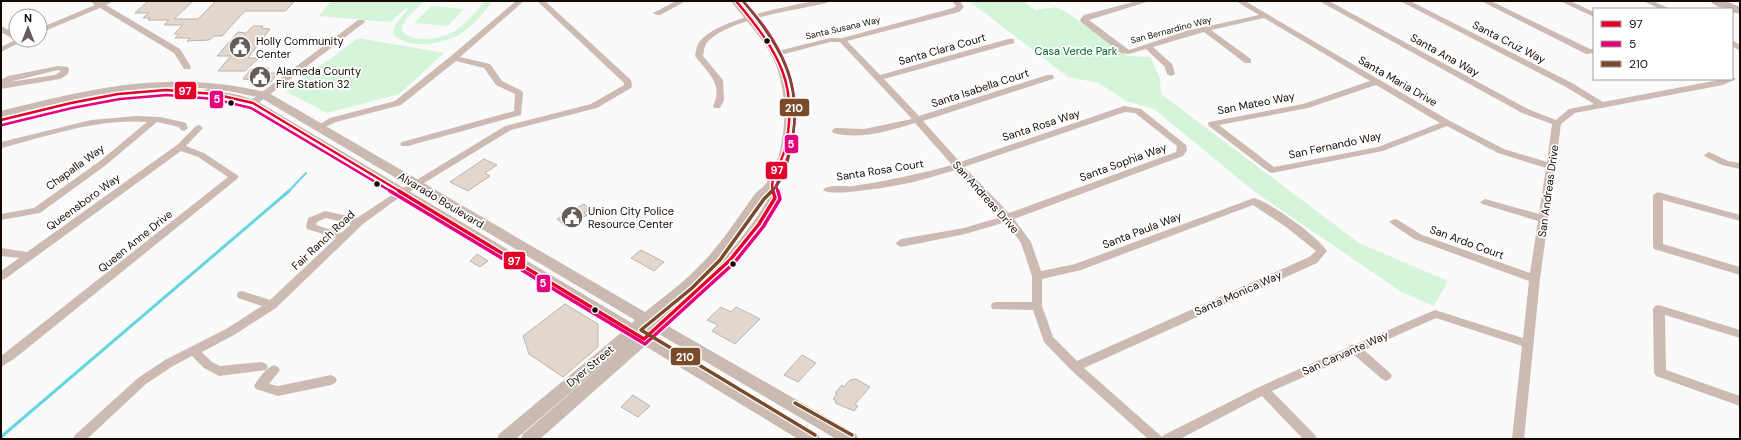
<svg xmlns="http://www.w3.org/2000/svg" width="1741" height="440" viewBox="0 0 1741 440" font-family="'DM Sans',sans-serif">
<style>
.green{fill:#d4f5d9}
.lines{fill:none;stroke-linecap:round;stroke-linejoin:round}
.stream-far1{stroke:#65d6e1;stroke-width:2}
.stream{stroke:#65d6e1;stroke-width:3}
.building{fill:#e3d6cd;stroke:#bab5b1}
.minor{fill:#cdbbb3;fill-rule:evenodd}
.major{fill:#cbbab1;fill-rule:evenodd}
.highway{fill:#c6b8b1;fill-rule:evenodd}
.bus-1-far1-casing{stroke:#fff;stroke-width:5}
.bus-1-casing{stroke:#fff;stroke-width:6}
.bus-2-far1-casing{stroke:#fff;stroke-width:5}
.bus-2-casing{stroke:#fff;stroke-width:6}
.bus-3-far1-casing{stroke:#fff;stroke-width:5}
.bus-3-casing{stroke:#fff;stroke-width:6}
.bus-1-far1{stroke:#e4002b;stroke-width:2.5}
.bus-1{stroke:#e4002b;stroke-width:3.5}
.bus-2-far1{stroke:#e5007d;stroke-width:2.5}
.bus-2{stroke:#e5007d;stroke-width:3.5}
.bus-3-far1{stroke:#7a4b2a;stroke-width:2.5}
.bus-3{stroke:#7a4b2a;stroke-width:3.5}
.bus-dot{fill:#140903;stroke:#fff;stroke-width:1.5}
.labels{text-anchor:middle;stroke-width:3.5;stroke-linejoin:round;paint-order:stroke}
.far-street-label{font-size:9px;fill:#140903;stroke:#fff}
.poi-label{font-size:11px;fill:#140903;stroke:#fff;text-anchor:start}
.street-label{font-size:11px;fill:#140903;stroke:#fff}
.park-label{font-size:11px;fill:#04652a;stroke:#fff}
.line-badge{stroke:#fff;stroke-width:1.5}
.badge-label{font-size:11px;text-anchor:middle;font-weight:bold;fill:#fff}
</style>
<rect width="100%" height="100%" fill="#fafafa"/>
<g class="green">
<path d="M331 1H425C417 9 402 19 402 31 415 45 445 39 459 28 469 21 477 10 485 1H493C483 12 473 27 460 34 442 45 409 50 393 34 394 22 401 18 408 9H405L392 21 387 22 319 16Z"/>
<polygon points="969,1 1023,1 1035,10 1055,7 1068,13 1127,56 1150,57 1160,78 1161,94 1359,243 1448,281 1434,306 1400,291 1255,192 1154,109 1126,101 1099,83 1068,77"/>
<polygon points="431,6 464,9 448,26 414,23"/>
<polygon points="358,38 444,53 399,94 327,113 286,92"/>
</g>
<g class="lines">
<polyline class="stream-far1" points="288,192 306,173"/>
<polyline class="stream" points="1,437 289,191"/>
</g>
<g class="building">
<polygon points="148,1 193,1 174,19 198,19 216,1 295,1 285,11 245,11 222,36 214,36 209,40 187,41 190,38 175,38 179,34 174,34 183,25 164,25 169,20 148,20 150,18 143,18 149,13 135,13"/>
<polygon points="253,26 263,26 261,28 270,29 248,58 259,58 245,71 218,71 231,56 217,56 238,32 246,33"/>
<polygon points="269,68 265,73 278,73 271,82 243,79 251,69"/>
<polygon points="484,159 497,165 485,173 490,176 468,191 450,182"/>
<polygon points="584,204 591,209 584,213 587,215 566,227 557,219"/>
<polygon points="641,250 664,262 654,271 631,258"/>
<polygon points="477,254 488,261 480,267 470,261"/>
<polygon points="565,304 598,324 598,347 563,377 529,354 523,336"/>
<polygon points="721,307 731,312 736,307 760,319 735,344 712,331 718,325 707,320"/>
<polygon points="802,355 816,363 798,382 784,375"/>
<polygon points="856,379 870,387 855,404 858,406 854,411 835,403 836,401 833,399 837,394 835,393 842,385 844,387 850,380"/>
<polygon points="633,395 650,406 638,417 621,407"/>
</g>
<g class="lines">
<g class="minor">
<polygon points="90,1 114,1 106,5 180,49 191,67 190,69 184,69 174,53 100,8 40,33 40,28 95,5"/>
<polygon points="516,1 524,1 460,57 490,64 502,81 522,91 523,93 521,115 408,146 402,146 400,144 402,142 514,111 515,94 496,85 484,68 456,61 401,105 336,122 319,130 315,127 330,118 395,101 451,56"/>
<path d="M537 1H545L631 80 632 86 631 88 597 108 511 130 393 202 363 224 276 308 234 335 202 352 212 362 220 366 262 362 266 364 268 367 266 370 219 376 204 368 192 356 173 366 146 384 87 439H73L75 435 138 378 165 360 226 329 262 306 238 298 237 295 238 292 242 291 270 300 336 238 307 229 306 227 308 218 325 211 357 218 387 198 505 126 591 104 624 85V83ZM326 218 351 224 341 233 316 225 317 222Z"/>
<polygon points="676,1 686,1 660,15 657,15 653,13"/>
<path d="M814 1H828L827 3C797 10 725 19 706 44 704 47 704 52 703 56L723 80 724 100 720 108H714L713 106C724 84 707 72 695 56 696 52 696 47 698 44 713 19 786 7 814 1Z"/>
<path d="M952 1H960L964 7 959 12 847 41 880 75 1008 39H1014V43L884 79 919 116 1047 75H1053L1054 77 1053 79 923 121 960 162 1124 106 1141 109 1186 145 1187 150 1183 156 1014 219 1031 242 1041 271 1075 264 1254 198C1270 202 1319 237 1327 251L1317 263 1084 368 1162 437 1164 435 1259 387 1349 347 1350 345 1356 344 1435 310 1523 338 1529 281 1414 239 1389 222 1394 219 1398 220 1422 235 1530 273 1538 221 1482 204 1480 202 1485 199 1539 214 1546 168 1498 153 1447 126 1383 151 1272 173 1269 172 1209 126 1208 124 1209 122 1303 104 1370 81 1264 18 1211 30 1251 59V63H1245L1204 32 1153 47 1172 64 1175 74 1171 76 1167 74 1165 67 1146 49 1129 54 1121 53 1081 22 1080 20 1084 15 1137 1H1150L1089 20 1129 50 1186 31 1259 15 1236 1H1245L1450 121 1504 149 1547 162 1552 124 1522 113 1319 1H1329L1528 109 1556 120 1569 109 1594 104 1566 87 1400 1H1410L1572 83 1603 102 1724 79H1732V76L1736 79 1723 85 1575 113 1561 124 1540 279 1524 439H1512L1522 346 1436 318 1364 350 1390 373 1392 376 1390 379 1386 381 1382 379 1354 355 1272 391 1315 435 1317 439H1303L1262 396 1180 439H1148L1071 370 1044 342 1033 310 992 309 991 306 992 303 996 302H1032V276L1021 243 1006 222 965 234 901 247 897 245 896 243 901 239 964 228 1001 217 956 170C942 174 928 178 914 182 901 185 830 198 823 190 828 184 845 187 853 186 886 181 919 174 952 165L915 123C889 131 860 140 833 133L832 131 833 129 836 128 864 129 912 119 840 42H830L777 56 773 54 774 52 830 38H842L953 8 956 6ZM1376 85 1440 123 1378 147 1274 167 1219 125 1308 108ZM1125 112 1135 113 1177 146 1176 152 1009 213 964 167ZM1253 205 1286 227 1316 251 1309 257 1077 361 1053 337 1042 306V279L1081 270Z"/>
<polygon points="1481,1 1491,1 1590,49 1594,49 1594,53 1586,54"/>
<polygon points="1560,1 1570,1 1594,12 1594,17"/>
<polygon points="1643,1 1653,1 1670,9 1660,9"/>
<polygon points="358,20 364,20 365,22 256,105 250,105 249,103 250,101"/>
<polygon points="1,26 16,34 16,40 25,40 1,52 1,47 15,40 1,32"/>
<polygon points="1732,40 1740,45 1740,51 1732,46"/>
<path d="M58 66 68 67 69 69 68 74 60 79 1 89V80L8 76ZM58 70 61 71 55 75 9 82Z"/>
<path d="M137 116 160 117 183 122 186 123 188 128 184 131 181 130 179 127 157 122 106 165 40 213 1 220V214L34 208 100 161 147 122C97 118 49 136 1 148V142L91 120Z"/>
<polygon points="199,125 203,128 186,146 204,153 237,175 239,177 237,179 14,359 1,367 1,356 228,177 198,157 181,151 5,279 1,280 1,271 19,258 1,256 1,248 27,252 177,145 196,126"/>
<polygon points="1709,152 1728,161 1740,163 1740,169 1722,165 1706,157 1704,155"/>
<polygon points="1658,192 1740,215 1740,221 1663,200 1663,244 1740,267 1740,275 1654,249 1653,246 1653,195"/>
<polygon points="1659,305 1740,330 1740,338 1665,315 1666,370 1740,396 1740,406 1656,376 1654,373 1653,309 1655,306"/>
<path d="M274 365 278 367 280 370 269 384 278 386 331 375 335 377 337 380 335 383 331 385 278 396 256 389 254 386C258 379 266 368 274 365Z"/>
</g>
<path class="major" d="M731 1H741C778 41 801 78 794 134 792 153 787 171 777 186L781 198 764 227 735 263 668 326 856 434 858 439H836L659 334 655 337 818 434 820 439H798L645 346 540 439H521L523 434 633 339 516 439H497L499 434 622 332 249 105 236 101 204 94 202 92 204 90 208 89 239 95 257 101 632 323 635 320 261 98C240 93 220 89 198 88 132 83 65 101 1 117V111C94 87 174 69 269 93L645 312C662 298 682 284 698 267 720 246 736 220 754 195 758 190 765 187 768 180 787 149 789 99 776 65 766 40 747 23 731 1ZM768 196 769 198C754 222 738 245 717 264L737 239ZM676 302 657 319H656Z"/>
<path class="highway" d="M1710 1H1726L1740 7V14L1732 12V9C1725 9 1715 7 1710 1Z"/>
<g class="bus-1-far1-casing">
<g id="bus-1-far1">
<path d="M736 1C778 51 801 86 784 152 780 166 769 179 773 192"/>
<polyline points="1,120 71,103 118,94 166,90 214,94 253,103 401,192"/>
</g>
</g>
<g class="bus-1-casing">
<polyline id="bus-1" points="399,191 644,339 730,260 759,224 775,198 773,191"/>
</g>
<g class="bus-2-far1-casing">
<g id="bus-2-far1">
<path d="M743 1C796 59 811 113 776 186L778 192"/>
<polyline points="2,125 72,108 120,99 167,95 214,99 251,108 392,192"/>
</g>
</g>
<g class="bus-2-casing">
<polyline id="bus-2" points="390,191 645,344 734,263 763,227 780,199 778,191"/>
</g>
<g class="bus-3-far1-casing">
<path id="bus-3-far1" d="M743 1C783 48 805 88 790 151 787 166 782 182 771 192"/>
</g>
<g class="bus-3-casing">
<g id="bus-3">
<polyline points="772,191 764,199 720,260 692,288 641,330 815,435"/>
<polyline points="795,403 852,435"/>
</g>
</g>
<use href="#bus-1-far1" class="bus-1-far1"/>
<use href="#bus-1" class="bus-1"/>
<use href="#bus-2-far1" class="bus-2-far1"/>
<use href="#bus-2" class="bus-2"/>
<use href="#bus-3-far1" class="bus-3-far1"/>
<use href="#bus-3" class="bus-3"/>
</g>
<defs>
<g id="civic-disc" transform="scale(1.15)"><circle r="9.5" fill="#645d59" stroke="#fff"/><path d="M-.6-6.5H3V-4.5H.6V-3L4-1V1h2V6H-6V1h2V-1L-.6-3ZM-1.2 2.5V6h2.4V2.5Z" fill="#fff"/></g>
</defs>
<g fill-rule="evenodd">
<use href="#civic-disc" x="240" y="47"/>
<use href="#civic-disc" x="260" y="77"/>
<use href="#civic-disc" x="572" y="217"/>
</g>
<g class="bus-dot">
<circle cx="767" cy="41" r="3.5"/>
<circle cx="231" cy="103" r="3.5"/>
<circle cx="377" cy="184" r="3.5"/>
<circle cx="733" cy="264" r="3.5"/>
<circle cx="595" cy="310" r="3.5"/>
</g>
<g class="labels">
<g class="far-street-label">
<text transform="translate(843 28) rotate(-13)" y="3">Santa Susana Way</text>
<text transform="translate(1171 30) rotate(-15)" y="3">San Bernardino Way</text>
</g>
<g class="poi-label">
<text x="256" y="45">Holly Community<tspan x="256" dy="13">Center</tspan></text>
<text x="276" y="75">Alameda County<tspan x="276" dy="13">Fire Station 32</tspan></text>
<text x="588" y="215">Union City Police<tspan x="588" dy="13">Resource Center</tspan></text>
</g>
<g class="street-label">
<text transform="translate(1509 42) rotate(27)" y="4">Santa Cruz Way</text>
<text transform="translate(942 49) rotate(-16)" y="4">Santa Clara Court</text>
<text transform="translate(1445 55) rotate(29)" y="4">Santa Ana Way</text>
<text transform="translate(1398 81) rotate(30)" y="4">Santa Maria Drive</text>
<text transform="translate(980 88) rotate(-18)" y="4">Santa Isabella Court</text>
<text transform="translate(1256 103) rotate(-11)" y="4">San Mateo Way</text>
<text transform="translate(1041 125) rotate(-18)" y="4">Santa Rosa Way</text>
<text transform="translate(1335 145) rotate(-12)" y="4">San Fernando Way</text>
<text transform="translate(1123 162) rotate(-20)" y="4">Santa Sophia Way</text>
<text transform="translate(75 167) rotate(-36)" y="4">Chapalla Way</text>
<text transform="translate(880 170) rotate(-9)" y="4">Santa Rosa Court</text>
<text transform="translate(1548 191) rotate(-82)" y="4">San Andreas Drive</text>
<text transform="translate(986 197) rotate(48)" y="4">San Andreas Drive</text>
<text transform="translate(441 200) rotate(31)" y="4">Alvarado Boulevard</text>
<text transform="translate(83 202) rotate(-36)" y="4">Queensboro Way</text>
<text transform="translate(1142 230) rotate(-21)" y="4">Santa Paula Way</text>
<text transform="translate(323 240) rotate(-43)" y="4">Fair Ranch Road</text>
<text transform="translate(135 241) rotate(-39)" y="4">Queen Anne Drive</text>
<text transform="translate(1467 242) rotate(20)" y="4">San Ardo Court</text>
<text transform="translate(1238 293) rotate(-24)" y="4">Santa Monica Way</text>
<text transform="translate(1345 353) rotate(-24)" y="4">San Carvante Way</text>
<text transform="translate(590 366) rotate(-40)" y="4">Dyer Street</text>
</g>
<g class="park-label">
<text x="1076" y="55">Casa Verde Park</text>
</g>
</g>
<g class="line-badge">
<rect x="174" y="81" width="23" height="19" rx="4" fill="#e4002b"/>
<rect x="209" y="90" width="15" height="19" rx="4" fill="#e5007d"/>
<rect x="779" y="98" width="31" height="19" rx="4" fill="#7a4b2a"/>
<rect x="784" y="134" width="15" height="20" rx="4" fill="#e5007d"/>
<rect x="765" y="161" width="23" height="19" rx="4" fill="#e4002b"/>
<rect x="503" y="251" width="23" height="19" rx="4" fill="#e4002b"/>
<rect x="536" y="274" width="15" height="19" rx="4" fill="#e5007d"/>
<rect x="670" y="347" width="31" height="19" rx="4" fill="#7a4b2a"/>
</g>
<g class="badge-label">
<text x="185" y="95">97</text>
<text x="217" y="103">5</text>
<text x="794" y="112">210</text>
<text x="791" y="148">5</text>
<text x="777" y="174">97</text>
<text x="514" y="265">97</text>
<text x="543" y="287">5</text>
<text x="685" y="361">210</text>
</g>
<rect width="1741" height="440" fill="none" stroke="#140903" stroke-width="4"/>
<rect x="1593" y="8" width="140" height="72" fill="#ffffff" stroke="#a19d9a"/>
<rect x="1601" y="21" width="20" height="6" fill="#e4002b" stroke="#a19d9a"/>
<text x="1629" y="28" font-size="12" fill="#140903">97</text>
<rect x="1601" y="41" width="20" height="6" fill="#e5007d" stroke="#a19d9a"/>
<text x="1629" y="48" font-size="12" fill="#140903">5</text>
<rect x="1601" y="61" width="20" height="6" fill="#7a4b2a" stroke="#a19d9a"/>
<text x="1629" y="68" font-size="12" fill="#140903">210</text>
<g transform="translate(28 28)"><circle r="19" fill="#ffffff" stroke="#a19d9a"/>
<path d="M0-3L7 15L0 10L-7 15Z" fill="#645d59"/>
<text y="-6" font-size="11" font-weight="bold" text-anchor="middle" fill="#140903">N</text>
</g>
</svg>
